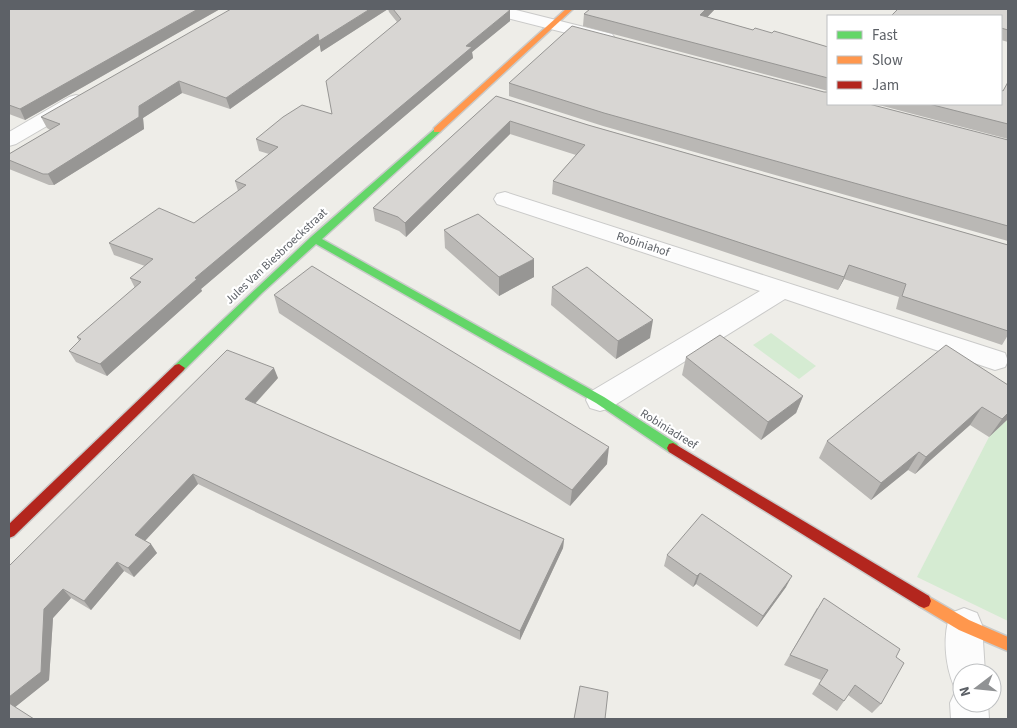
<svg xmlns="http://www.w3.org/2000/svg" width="1017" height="728" viewBox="0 0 1017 728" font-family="'Source Sans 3',sans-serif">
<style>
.green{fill:#d5ebd2}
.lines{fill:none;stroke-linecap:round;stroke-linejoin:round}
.street-casing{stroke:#cacac9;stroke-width:2}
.fast-casing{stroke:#cacbca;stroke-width:3}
.slow-casing{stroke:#cacbca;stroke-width:3}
.jam-casing{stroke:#cacbca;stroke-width:3}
.street{fill:#fcfcfc;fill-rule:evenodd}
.fast{fill:#63d668;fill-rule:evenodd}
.slow{fill:#ff974d;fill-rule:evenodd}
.jam{fill:#b3261e;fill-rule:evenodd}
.wall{fill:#bab8b5}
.shaded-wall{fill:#979694}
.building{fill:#d8d6d3;stroke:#979694}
.labels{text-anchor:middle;stroke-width:4.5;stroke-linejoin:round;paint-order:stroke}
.street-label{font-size:12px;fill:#5d6167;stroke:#fff}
</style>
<rect width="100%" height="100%" fill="#eeede8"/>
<g class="green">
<polygon points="771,333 816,366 799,379 753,345"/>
<polygon points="1008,419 1008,621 917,577 989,437"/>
</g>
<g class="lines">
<g class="street-casing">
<g id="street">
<polygon points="485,9 512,9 612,34 615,38 612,42 606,43 487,13"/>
<polygon points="76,95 83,97 86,101 83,105 16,144 9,146 9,132 69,97"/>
<polygon points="505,192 1005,353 1008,361 1005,367 995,370 785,299 610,408 600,411 590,408 586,400 590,392 760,291 497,204 494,199 497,194"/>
<path d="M964 608 977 613 982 625 985 673H962V703H988L989 719H951L950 703 956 690 959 688 954 686C945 665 942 634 951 613Z"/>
</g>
</g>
<g class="fast-casing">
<polygon id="fast" points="437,127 441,130 440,132 322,239 604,397 677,444 679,448 677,452 673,453 669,452 596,403 316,244 262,293 183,371 175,371 173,368 175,365 311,237"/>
</g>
<g class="slow-casing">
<g id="slow">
<polygon points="566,9 573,9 440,132 434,132 434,128"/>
<polygon points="924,594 969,620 1008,637 1008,651 959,630 919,606 917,601 919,596"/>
</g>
</g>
<g class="jam-casing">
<g id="jam">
<polygon points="179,364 185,368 183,371 14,536 9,538 9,524 175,365"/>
<polygon points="673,443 929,596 931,601 929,606 924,608 919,606 669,452 667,448 669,444"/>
</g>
</g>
<use href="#street" class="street"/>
<use href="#fast" class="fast"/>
<use href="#slow" class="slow"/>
<use href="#jam" class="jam"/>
</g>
<g class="wall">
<polygon points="9,9 220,9 25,120 9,114"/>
<polygon points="388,9 321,52 320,45 230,109 182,93 143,118 144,129 54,185 49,185 9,169 9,154 50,130 47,128 41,117"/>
<polygon points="388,9 504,9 510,10 510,21 472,52 473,58 201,289 202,291 107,376 76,362 69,351 79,341 77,337 135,288 130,278 145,266 114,255 109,243 194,223 238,191 235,181 269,154 259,151 256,139 332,114 397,22 389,12"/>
<polygon points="590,9 715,9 707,17 753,30 772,33 828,47 828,91 583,26 584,14"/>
<polygon points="898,9 1008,9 1008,42 1001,40 1001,16 891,16"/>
<polygon points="1008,82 1008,139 875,104 1001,104 1003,91"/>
<polygon points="509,83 824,92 828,104 1008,140 1008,241 603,126 509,96"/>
<polygon points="496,96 588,125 1008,245 1008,335 1002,345 896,309 899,297 844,279 838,290 552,194 553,181 576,155 510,134 406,237 399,231 375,221 373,208"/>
<polygon points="444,230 534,277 499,296 445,248"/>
<polygon points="552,287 650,338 616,359 551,305"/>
<polygon points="274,295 607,464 570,506 279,313"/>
<polygon points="686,357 803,396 796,413 761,440 682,375"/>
<polygon points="278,378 255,404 564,539 563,548 520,640 198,484 145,541 157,553 134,577 124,571 91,610 71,598 53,618 49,680 15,707 9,719 9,566"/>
<polygon points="1008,385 1008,419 989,437 970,425 915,474 908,470 871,500 819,458 827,441"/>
<polygon points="667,555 786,587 757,627 696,584 693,587 664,566"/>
<polygon points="817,608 896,657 881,704 872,713 848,695 844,701 837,711 812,694 821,680 784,665"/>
</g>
<g class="shaded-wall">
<polygon points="198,9 220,9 25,120 20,109"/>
<polygon points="370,9 388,9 321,52 319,41"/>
<polygon points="706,9 715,9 698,27 700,15"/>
<polygon points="510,10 510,21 472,52 473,58 201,289 202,291 107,376 100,364 195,278 466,46"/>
<polygon points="318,34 320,45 230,109 226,98"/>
<polygon points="179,81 182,93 143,118 144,129 54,185 48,174 139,106"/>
<polygon points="510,121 510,134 406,237 405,223"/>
<polygon points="534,259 534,277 499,296 499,277"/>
<polygon points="849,265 844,279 838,290 844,277"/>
<polygon points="653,320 650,338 616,359 618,341"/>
<polygon points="274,368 278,378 249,410 245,399"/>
<polygon points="803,396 796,413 761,440 768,422"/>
<polygon points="982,407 970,425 915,474 926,457"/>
<polygon points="1008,413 1008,419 989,437 1002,419"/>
<polygon points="609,447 607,464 570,506 572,490"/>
<polygon points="919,452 908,470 871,500 881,483"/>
<polygon points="193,474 198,484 141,545 135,535"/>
<polygon points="564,539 563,548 520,640 520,631"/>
<polygon points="151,544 157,553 134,577 128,568"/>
<polygon points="117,562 124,571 91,610 84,601"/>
<polygon points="700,573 696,584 693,587 697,576"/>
<polygon points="792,576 786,587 757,627 763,616"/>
<polygon points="63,589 71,598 53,618 49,680 14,708 9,704 9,697 44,609"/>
</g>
<g class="building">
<polygon points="9,9 198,9 20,109 9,105"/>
<polygon points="231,9 370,9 319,41 318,34 226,98 179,81 139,106 139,117 48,174 43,174 9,160 9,154 60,124 41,117"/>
<polygon points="393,9 504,9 510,10 466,46 472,47 195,278 197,279 100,364 69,351 81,339 77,337 141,282 130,278 153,259 109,243 159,208 194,223 246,185 235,181 278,147 256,139 283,117 302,105 332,114 326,81 401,19"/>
<polygon points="590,9 706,9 700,15 753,30 755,28 772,33 774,31 828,47 828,78 584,14"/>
<polygon points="898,9 1008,9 1008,30 1001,28 1001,16 891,16"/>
<polygon points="572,26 824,92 828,92 828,104 869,104 1008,140 1008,226 604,113 509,83"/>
<polygon points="1008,82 1008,124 929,104 1001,104 1001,90 1003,91"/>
<polygon points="496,96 588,125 1008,245 1008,331 902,296 906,284 849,265 844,277 553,181 585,145 510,121 405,223 398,217 373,208"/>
<polygon points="478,214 534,259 499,277 444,230"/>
<polygon points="312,266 609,447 572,490 274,295"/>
<polygon points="587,267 653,320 618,341 552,287"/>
<polygon points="720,335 803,396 768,422 686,357"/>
<polygon points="946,345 1008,385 1008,413 1002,419 982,407 926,457 919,452 881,483 827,441"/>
<polygon points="227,350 274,368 245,399 564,539 520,631 193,474 135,535 151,544 128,568 117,562 84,601 63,589 44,609 41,672 9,697 9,566"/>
<polygon points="702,514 792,576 763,616 700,573 697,576 667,555"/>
<polygon points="824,598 900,649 896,657 904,663 881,704 855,685 844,701 819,684 828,670 790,655"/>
<polygon points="580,686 608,692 605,719 574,719"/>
<polygon points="9,703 34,719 9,719"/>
</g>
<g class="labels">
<g class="street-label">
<text transform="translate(643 244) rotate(18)" y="4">Robiniahof</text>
<text transform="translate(276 256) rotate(-43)" y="4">Jules Van Biesbroeckstraat</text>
<text transform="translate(669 429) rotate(32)" y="4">Robiniadreef</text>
</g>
</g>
<rect width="1017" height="728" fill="none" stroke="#5d6167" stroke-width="20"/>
<rect x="827" y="15" width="175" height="90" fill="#ffffff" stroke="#bec0c2"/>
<rect x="837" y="31" width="25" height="8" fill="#63d668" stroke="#bec0c2"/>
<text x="872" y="40" font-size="15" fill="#5d6167">Fast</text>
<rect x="837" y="56" width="25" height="8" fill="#ff974d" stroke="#bec0c2"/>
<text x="872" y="65" font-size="15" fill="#5d6167">Slow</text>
<rect x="837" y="81" width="25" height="8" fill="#b3261e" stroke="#bec0c2"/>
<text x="872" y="90" font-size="15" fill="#5d6167">Jam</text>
<g transform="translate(977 688) rotate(254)"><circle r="24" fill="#ffffff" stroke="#bec0c2"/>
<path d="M0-4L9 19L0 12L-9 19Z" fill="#909294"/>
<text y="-8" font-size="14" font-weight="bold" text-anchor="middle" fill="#5d6167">N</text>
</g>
</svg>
